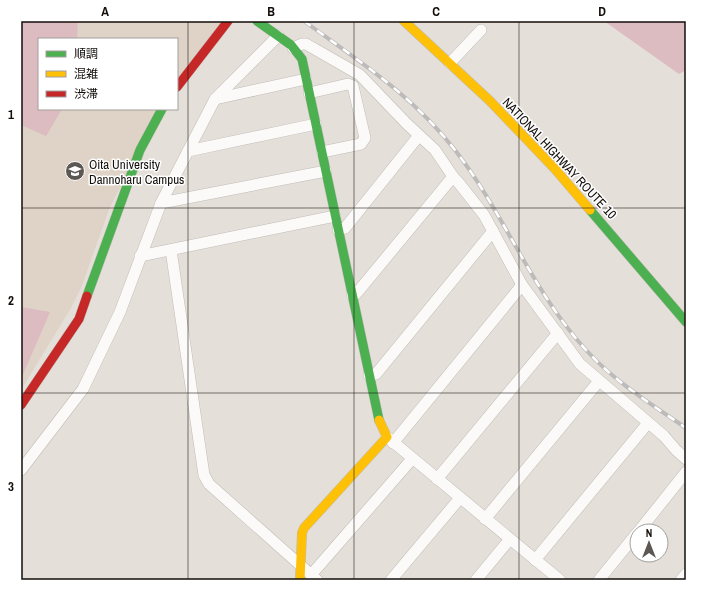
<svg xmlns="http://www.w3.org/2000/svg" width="707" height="601" viewBox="0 0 707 601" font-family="'Archivo Narrow','Noto Sans JP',sans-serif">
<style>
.built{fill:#dfd2c6}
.green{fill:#dcbbc1}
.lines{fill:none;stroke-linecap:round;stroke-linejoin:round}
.street-casing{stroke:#c0bbb6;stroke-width:12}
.fast-casing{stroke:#c0bbb6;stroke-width:10}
.slow-casing{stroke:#c0bbb6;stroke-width:10}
.jam-casing{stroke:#c0bbb6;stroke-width:10}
.street{stroke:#fbfaf9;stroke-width:11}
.fast{stroke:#4caf50;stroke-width:9}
.slow{stroke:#ffc107;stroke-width:9}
.jam{stroke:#c62828;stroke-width:9}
.rail-casing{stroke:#bdbbba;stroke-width:4}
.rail{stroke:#fff;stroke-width:2.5;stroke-dasharray:8;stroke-linecap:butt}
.grid{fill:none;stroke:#130e0b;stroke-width:1;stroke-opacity:0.55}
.labels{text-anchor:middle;stroke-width:3;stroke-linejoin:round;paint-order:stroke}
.street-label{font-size:13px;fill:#130e0b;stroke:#fff}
.poi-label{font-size:13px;fill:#130e0b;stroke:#fff;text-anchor:start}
.neatline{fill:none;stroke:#130e0b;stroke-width:1.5}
.grid-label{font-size:13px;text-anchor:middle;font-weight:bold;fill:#130e0b}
</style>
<rect width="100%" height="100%" fill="#e5dfd9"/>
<polygon class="built" points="21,21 229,21 177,89 177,39 39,39 39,109 164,109 147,136 110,207 81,288 71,308 21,390"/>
<g class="green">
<polygon points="21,21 78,21 77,39 39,39 39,109 62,109 46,136 21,125"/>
<polygon points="604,21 686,21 686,70 679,74"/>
<polygon points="21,307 50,312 21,379"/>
</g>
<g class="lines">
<g class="street-casing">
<g id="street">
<polyline points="293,48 302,44 306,44 360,75 407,124 435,150 452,175 451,179 356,294 352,294"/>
<polyline points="450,63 481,30"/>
<polyline points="309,93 348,84 353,86 365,138 361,144 322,152"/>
<polyline points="215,99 306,79"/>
<polyline points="188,151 316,124"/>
<polyline points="452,176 458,182 484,215 522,285 580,364 664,436 676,450 686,459"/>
<polyline points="161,203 326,171"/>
<polyline points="338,230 345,228 417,138"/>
<polyline points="171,250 204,475 209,484 317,580"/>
<polyline points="140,256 335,216"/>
<polyline points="369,375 376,374 493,231"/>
<polyline points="387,437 560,580"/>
<polyline points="393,443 522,285"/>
<polyline points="21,470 83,389 120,312 161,203 215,99 278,36"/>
<polyline points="437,479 558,333"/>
<polyline points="485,519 599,381"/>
<polyline points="639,531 686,472"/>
<polyline points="535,560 648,423"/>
<polyline points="311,575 412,459"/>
<polyline points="391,580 460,498"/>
<polyline points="476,580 510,539"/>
<polyline points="599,580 637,533"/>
<polyline points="681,580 686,574"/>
</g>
</g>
<g class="fast-casing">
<g id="fast">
<polyline points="257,21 291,45 302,59 379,420"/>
<polyline points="590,210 686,322"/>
<polyline points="87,296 140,150 162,109"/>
</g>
</g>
<g class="slow-casing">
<g id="slow">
<polyline points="404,21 490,101 555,169 590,210"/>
<polyline points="300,580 302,533 304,528 387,437 379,420"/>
</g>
</g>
<g class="jam-casing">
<g id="jam">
<polyline points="177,87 228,21"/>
<polyline points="21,405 79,319 87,296"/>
</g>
</g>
<use href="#street" class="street"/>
<use href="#fast" class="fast"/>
<use href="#slow" class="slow"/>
<use href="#jam" class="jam"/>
<g class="rail-casing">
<path id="rail" d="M304 21C360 62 411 94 455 150 504 213 532 291 586 350 615 382 651 404 686 428"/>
</g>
<use href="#rail" class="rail"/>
</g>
<path class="grid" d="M188 21V580M354 21V580M519 21V580M21 208H686M21 393H686"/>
<defs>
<g id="university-disc" transform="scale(1)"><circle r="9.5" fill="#5c5753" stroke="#fff"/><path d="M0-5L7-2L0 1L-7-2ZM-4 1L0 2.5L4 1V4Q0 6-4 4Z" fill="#fff"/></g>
</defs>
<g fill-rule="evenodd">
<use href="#university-disc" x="75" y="171"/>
</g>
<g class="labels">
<g class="street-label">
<text transform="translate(560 158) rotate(47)" y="5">NATIONAL HIGHWAY ROUTE 10</text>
</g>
<g class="poi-label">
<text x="89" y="169">Oita University<tspan x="89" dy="15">Dannoharu Campus</tspan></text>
</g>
</g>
<rect width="707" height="601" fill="none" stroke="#ffffff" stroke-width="44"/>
<rect x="38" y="38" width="140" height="72" fill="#ffffff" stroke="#a19f9d"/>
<rect x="46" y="51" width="20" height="6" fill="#4caf50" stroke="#a19f9d"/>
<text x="74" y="58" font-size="12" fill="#130e0b">順調</text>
<rect x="46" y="71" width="20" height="6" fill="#ffc107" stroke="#a19f9d"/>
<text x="74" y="78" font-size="12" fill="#130e0b">混雑</text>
<rect x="46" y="91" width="20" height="6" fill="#c62828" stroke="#a19f9d"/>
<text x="74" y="98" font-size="12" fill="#130e0b">渋滞</text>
<g transform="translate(649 543)"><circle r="19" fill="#ffffff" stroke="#a19f9d"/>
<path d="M0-3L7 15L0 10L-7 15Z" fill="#5c5753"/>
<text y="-6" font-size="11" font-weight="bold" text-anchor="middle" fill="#130e0b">N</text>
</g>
<rect x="22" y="22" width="663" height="557" class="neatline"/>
<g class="grid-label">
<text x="105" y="16">A</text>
<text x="271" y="16">B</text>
<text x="436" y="16">C</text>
<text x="602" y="16">D</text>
<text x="11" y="119">1</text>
<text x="11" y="305">2</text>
<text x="11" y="491">3</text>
</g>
</svg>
